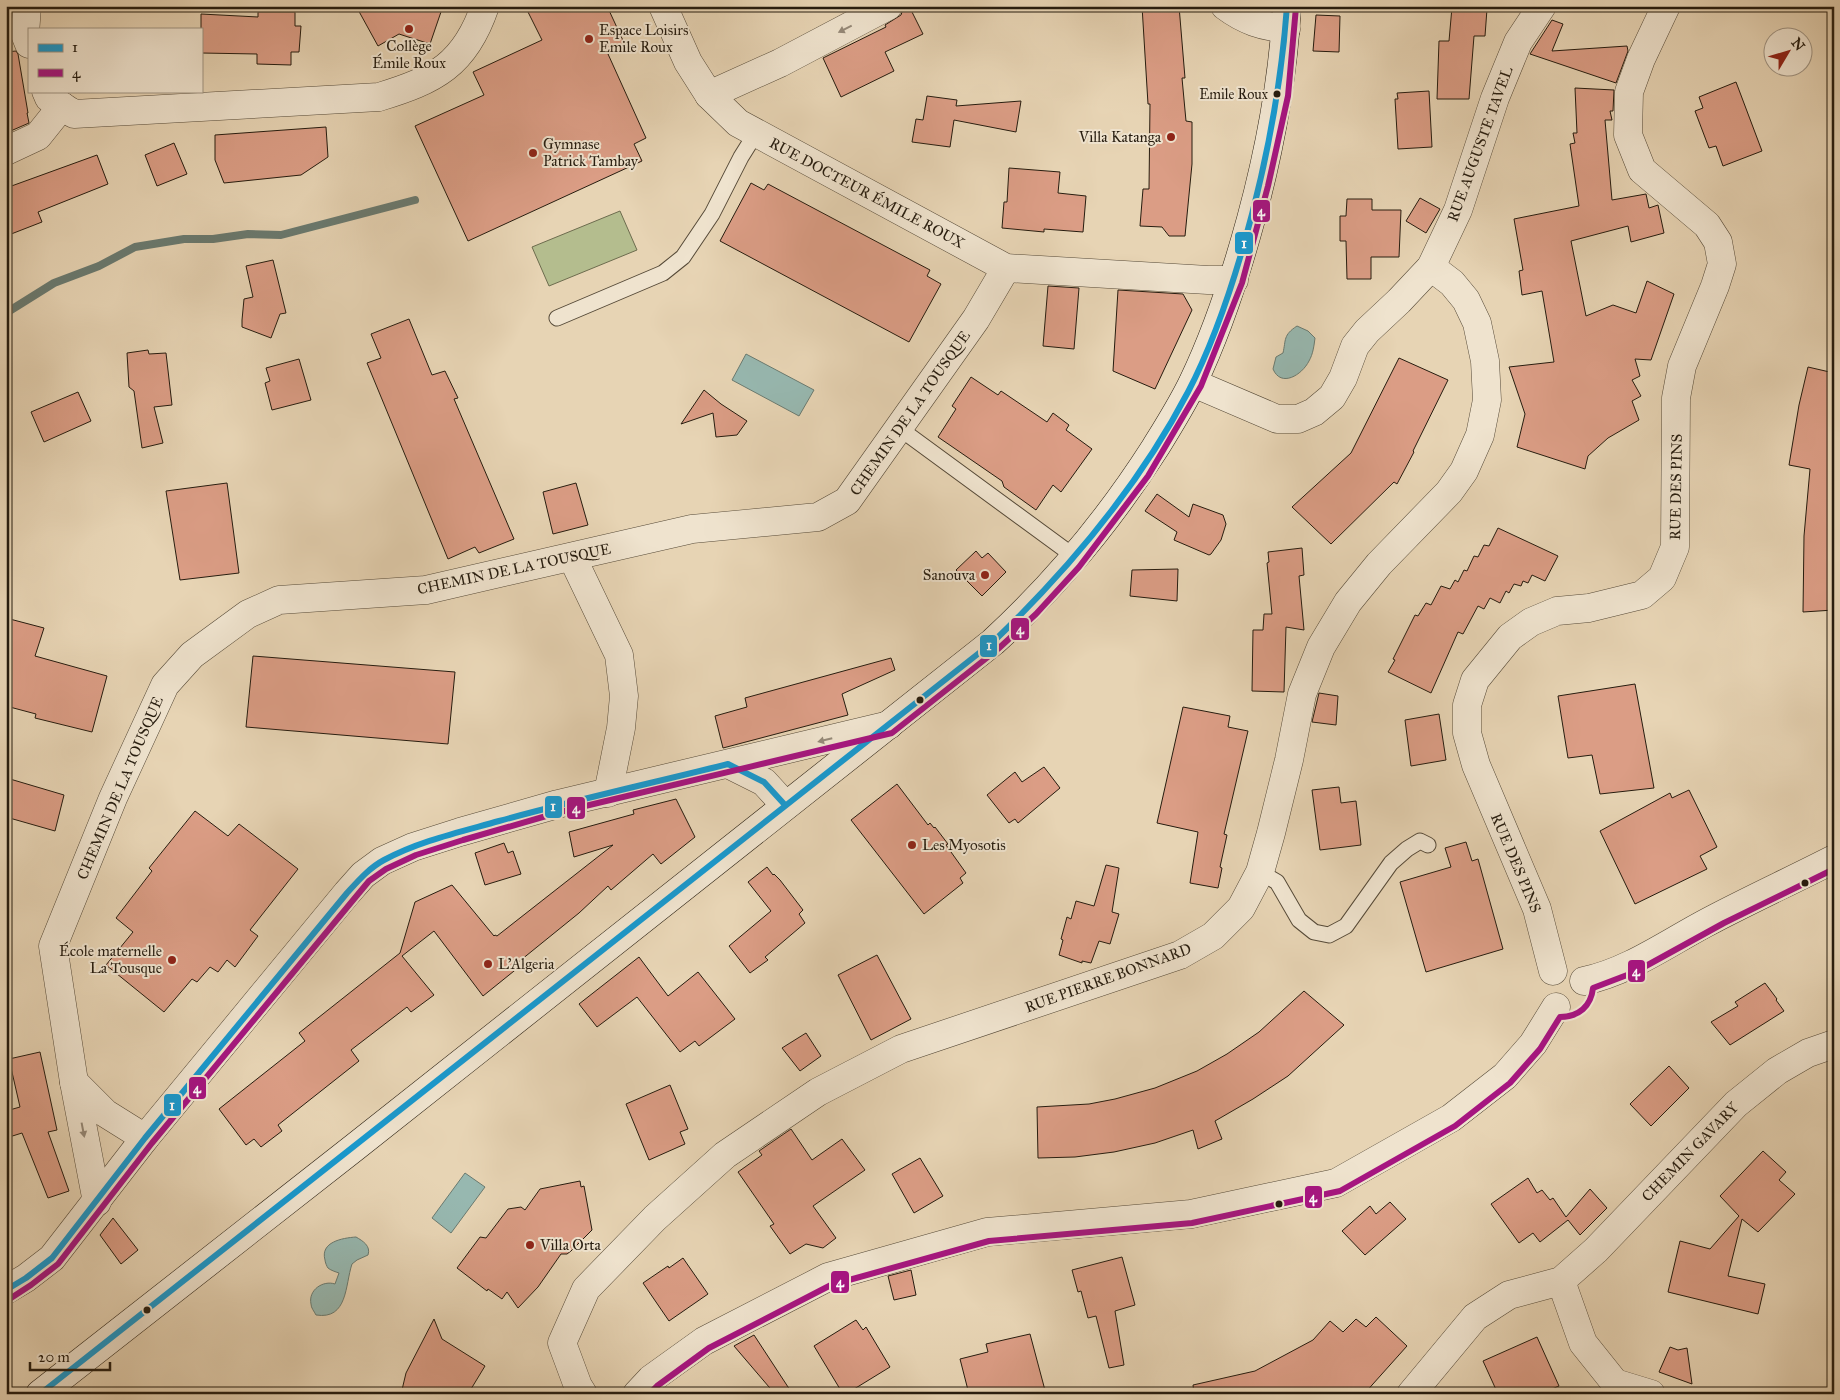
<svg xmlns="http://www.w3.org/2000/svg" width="1840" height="1400" font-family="'IM FELL Great Primer',serif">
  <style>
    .green { fill: #b4bd8e; stroke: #6d6c4e }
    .water { fill: #97b8b0; stroke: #6a7a70 }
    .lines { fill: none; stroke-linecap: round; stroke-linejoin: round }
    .stream { stroke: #6a7a70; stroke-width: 8 }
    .building { fill: #db9d85; stroke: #261c0f }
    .service-casing { stroke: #564a38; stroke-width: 17 }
    .minor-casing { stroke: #564a38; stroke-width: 29 }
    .secondary-casing { stroke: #261c0f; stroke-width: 29 }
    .service { stroke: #efe3ce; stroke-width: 15 }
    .minor { stroke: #efe3ce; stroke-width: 28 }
    .secondary { stroke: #efe3ce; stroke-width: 28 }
    .bus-1-casing { stroke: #efe3ce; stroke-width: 10 }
    .bus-2-casing { stroke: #efe3ce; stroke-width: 10 }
    .bus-1 { stroke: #1999ce; stroke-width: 6 }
    .bus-2 { stroke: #a61580; stroke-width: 6 }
    .oneway { fill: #958978 }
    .poi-dot { fill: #8f2418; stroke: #efe3ce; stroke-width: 2 }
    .bus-dot { fill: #261c0f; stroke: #efe3ce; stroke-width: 2 }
    .labels { text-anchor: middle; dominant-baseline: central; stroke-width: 4; stroke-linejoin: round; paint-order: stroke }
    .bus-label { font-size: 14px; fill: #261c0f; stroke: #efe3ce; text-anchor: end }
    .poi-label { font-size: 15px; fill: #261c0f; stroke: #efe3ce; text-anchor: start }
    .street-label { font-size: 15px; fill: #261c0f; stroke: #efe3ce }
    .line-badge { stroke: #efe3ce; stroke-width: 2 }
    .badge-label { font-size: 14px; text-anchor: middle; font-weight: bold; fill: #fff }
  </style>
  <rect width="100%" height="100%" fill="#e7d4b4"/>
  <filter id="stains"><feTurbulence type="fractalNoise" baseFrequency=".004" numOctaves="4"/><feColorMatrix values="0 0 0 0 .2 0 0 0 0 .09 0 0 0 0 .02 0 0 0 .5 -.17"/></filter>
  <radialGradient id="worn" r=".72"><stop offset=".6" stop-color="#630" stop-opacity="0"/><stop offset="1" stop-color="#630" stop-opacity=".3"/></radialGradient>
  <polygon class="green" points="620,211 637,250 549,286 532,247"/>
  <g class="water">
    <path d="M1297,326L1308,331L1315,338C1314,346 1313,354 1309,361C1302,375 1281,388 1273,369L1276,357L1283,353C1286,340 1283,335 1297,326Z"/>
    <polygon points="746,354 814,390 799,416 732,380"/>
    <polygon points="465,1173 485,1187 451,1233 432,1218"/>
    <path d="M356,1237C363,1241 371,1246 368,1255L357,1260L352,1264C345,1285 348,1320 316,1315C314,1311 311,1308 311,1304C308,1290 323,1280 335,1284L339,1273C336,1272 330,1270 328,1268C327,1267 325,1262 325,1260C320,1242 342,1238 356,1237Z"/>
  </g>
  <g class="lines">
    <polyline class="stream" points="6,313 54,283 99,266 135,247 184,239 213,239 248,234 281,235 415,200"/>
  </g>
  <g class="building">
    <polygon points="356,6 443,6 430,44 399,34 378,46"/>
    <polygon points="525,6 607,6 626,47 608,54 646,138 634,144 642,161 468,241 415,126 484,95 473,72 542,40"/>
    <polygon points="904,6 909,6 923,34 885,52 894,71 841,97 823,58 886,27 885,25 901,15"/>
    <polygon points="1142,6 1179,6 1185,78 1182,78 1186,121 1192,122 1192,164 1185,236 1169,236 1162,227 1140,226 1143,189 1149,189 1150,104 1148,104"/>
    <polygon points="1452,7 1487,9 1485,36 1474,36 1469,99 1437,99 1439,41 1449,41"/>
    <polygon points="258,12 295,12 295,26 301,26 299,52 291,52 291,65 257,64 257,54 201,53 201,14 258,17"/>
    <polygon points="1316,15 1340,16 1339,52 1313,51"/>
    <polygon points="1552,20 1563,24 1552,51 1627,46 1628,51 1616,83 1530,54"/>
    <polygon points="16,51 18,54 28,113 27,113 29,123 6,133 6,52"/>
    <polygon points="1736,82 1762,151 1723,166 1716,146 1709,148 1695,111 1703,108 1699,97"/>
    <polygon points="1575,88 1614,90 1613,111 1610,111 1612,120 1605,120 1612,200 1646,194 1649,208 1658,205 1664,233 1631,242 1628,226 1571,241 1586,316 1613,305 1636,313 1647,281 1674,294 1651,360 1635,359 1640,376 1632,380 1641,396 1632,401 1639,420 1608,438 1588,456 1585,469 1517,447 1525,414 1509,367 1554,362 1542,291 1522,295 1519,271 1523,270 1514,219 1579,206 1570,144 1575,143 1573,133 1577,133"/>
    <polygon points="1429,91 1432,147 1398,149 1395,99 1398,99 1397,93"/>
    <polygon points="927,96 957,100 956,106 1021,101 1016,132 954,120 950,147 912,142 916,119 923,120"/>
    <polygon points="326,127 328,157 301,175 224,183 215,160 215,135"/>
    <polygon points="174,143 187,174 157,186 145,155"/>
    <polygon points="97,155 108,184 38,212 42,222 6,236 6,188"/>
    <polygon points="1009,168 1060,172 1058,193 1086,196 1083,232 1044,229 1044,232 1002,228 1004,202 1007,202"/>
    <polygon points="751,183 764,190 768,184 930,270 927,276 941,284 909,342 720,241"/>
    <polygon points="1420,198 1440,209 1426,233 1406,221"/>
    <polygon points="1347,199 1372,199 1372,210 1401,210 1399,257 1371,257 1371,279 1347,279 1346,241 1340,241 1340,216 1346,216"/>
    <polygon points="273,260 286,313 280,314 271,338 242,327 242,320 244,299 253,297 246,266"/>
    <polygon points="1048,286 1079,288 1074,349 1043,346"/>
    <polygon points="1118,290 1183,294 1192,310 1155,389 1113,371"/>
    <polygon points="409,319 432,375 445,371 458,398 454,399 514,539 479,553 475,547 448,559 367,363 381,358 371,334"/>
    <polygon points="148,350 149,354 166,353 172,405 154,407 163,443 142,448 134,391 129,387 127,353"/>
    <polygon points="1399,358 1448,380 1413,451 1414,452 1397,484 1394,482 1331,544 1292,507 1351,453"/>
    <polygon points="299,359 311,400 272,410 265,383 270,381 266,368"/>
    <polygon points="1808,367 1834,373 1834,610 1803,612 1804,536 1810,469 1789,465 1799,405"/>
    <polygon points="971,377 998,395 1001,391 1047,422 1053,413 1069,425 1066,430 1092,449 1061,492 1053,485 1036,510 1004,487 1002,481 938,437 956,409 952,406"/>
    <polygon points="704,390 721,404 747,421 737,435 716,437 713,413 681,424"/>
    <polygon points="78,392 91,421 44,442 31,412"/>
    <polygon points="227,483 239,573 180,580 166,491"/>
    <polygon points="576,483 588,525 553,534 543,492"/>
    <polygon points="1157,494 1189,517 1193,504 1223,515 1226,524 1221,540 1211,554 1209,555 1174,540 1177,532 1145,511"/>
    <polygon points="1498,528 1558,556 1545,581 1532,575 1528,583 1523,581 1521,586 1514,584 1509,593 1506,591 1500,603 1490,598 1484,609 1478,606 1463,634 1458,632 1431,693 1388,672 1395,660 1393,659 1415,615 1418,616 1426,603 1431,605 1441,586 1450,589 1455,580 1458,582 1464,570 1467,571 1474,556 1478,557 1484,545 1489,546"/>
    <polygon points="1302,548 1304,575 1299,576 1304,630 1286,627 1284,692 1252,691 1253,630 1263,630 1264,614 1272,614 1267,563 1269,562 1268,552"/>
    <polygon points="976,551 982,558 988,553 1006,572 982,596 956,570"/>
    <polygon points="1178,569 1177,601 1130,596 1132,570"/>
    <polygon points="6,618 44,628 35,656 107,676 92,732 35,718 36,714 6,706"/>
    <polygon points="253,656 455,672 448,744 246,727"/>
    <polygon points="891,658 895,670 842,694 848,715 723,748 715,716 747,707 745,698"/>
    <polygon points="1635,684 1654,788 1600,794 1592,755 1568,758 1558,696"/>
    <polygon points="1319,693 1338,696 1336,725 1312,722"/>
    <polygon points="1183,707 1230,716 1228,727 1248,731 1224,834 1227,835 1220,867 1222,868 1218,888 1190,883 1198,832 1157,823"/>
    <polygon points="1439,714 1446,760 1411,766 1405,720"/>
    <polygon points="1044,767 1060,788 1018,823 1015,819 1009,823 987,795 1015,772 1022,782"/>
    <polygon points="10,779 64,795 55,831 6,817 6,792"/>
    <polygon points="897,784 928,825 930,823 934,828 935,827 948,844 946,845 966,873 960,878 963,883 924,914 851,820"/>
    <polygon points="1339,787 1341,803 1356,801 1361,845 1320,850 1312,790"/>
    <polygon points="1689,790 1717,847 1700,856 1707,869 1635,904 1600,831 1670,793 1672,798"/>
    <polygon points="676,799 695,837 661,864 653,854 611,890 608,886 579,913 516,964 519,967 483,996 434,931 402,956 434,995 411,1012 407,1007 351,1050 359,1061 278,1125 282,1131 261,1147 254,1139 246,1145 219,1109 305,1041 299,1033 400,953 415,902 452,885 494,936 495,935 497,936 613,845 574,857 569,832 634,814 633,810"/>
    <polygon points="195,811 228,836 239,824 298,869 250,930 258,936 235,967 227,960 218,972 210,967 197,982 192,979 164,1012 106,965 133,932 116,918 152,871 149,868"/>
    <polygon points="1466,842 1472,861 1478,859 1503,949 1426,972 1400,882 1451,867 1445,848"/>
    <polygon points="504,843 508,853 513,851 521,874 485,885 475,853"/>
    <polygon points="1106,865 1119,868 1112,912 1119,914 1110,944 1099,941 1091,963 1082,961 1082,963 1059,955 1063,940 1061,939 1067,917 1071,919 1076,901 1094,906"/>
    <polygon points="767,867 773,875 774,874 780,880 803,910 799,914 805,923 765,957 768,960 750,973 729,946 771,911 748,882"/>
    <polygon points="877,955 911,1019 871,1040 838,975"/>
    <polygon points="639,957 668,996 698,972 735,1019 699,1046 695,1041 680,1052 637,997 597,1027 579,1004"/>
    <polygon points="1765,983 1777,999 1776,1000 1784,1011 1730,1045 1711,1022 1738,1006 1735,1002"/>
    <polygon points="1304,991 1344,1025 1288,1076 1253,1099 1215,1121 1222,1139 1198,1149 1193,1130 1155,1143 1114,1152 1075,1157 1038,1158 1037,1107 1089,1104 1115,1099 1155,1088 1197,1071 1227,1054 1259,1032"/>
    <polygon points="806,1033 821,1056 800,1071 782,1048"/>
    <polygon points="40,1052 57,1130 48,1132 69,1191 48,1198 22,1133 6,1138 6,1111 20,1107 9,1059"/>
    <polygon points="1669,1066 1689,1088 1651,1126 1630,1104"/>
    <polygon points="670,1085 688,1129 680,1132 685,1144 649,1160 626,1104"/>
    <polygon points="791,1129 812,1160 842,1139 865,1170 813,1206 836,1238 823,1248 806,1244 790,1254 770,1226 774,1224 738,1172 762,1155 759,1151"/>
    <polygon points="1763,1151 1786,1172 1779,1180 1795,1194 1758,1232 1742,1219 1728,1276 1765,1284 1758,1314 1668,1292 1680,1241 1710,1249 1739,1216 1720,1196"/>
    <polygon points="920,1158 943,1196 914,1213 892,1174"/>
    <polygon points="1528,1178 1537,1193 1542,1190 1550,1200 1553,1198 1566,1217 1590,1189 1607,1208 1580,1235 1568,1220 1540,1242 1533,1233 1519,1243 1491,1204"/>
    <polygon points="580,1181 581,1187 584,1186 592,1230 571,1251 567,1254 561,1254 538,1287 518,1308 507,1292 502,1299 488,1289 487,1291 457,1268 480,1237 486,1238 508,1209 521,1207 525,1210 540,1189"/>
    <polygon points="1390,1202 1406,1219 1365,1255 1342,1231 1370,1206 1376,1214"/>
    <polygon points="113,1218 138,1250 121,1264 100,1235"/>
    <polygon points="1122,1257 1135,1305 1115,1311 1124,1365 1109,1368 1096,1316 1088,1318 1081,1291 1078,1292 1072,1270"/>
    <polygon points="683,1258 708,1294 669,1321 643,1283 668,1266 669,1268"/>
    <polygon points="911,1270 916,1295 894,1300 888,1276"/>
    <polygon points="1376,1317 1407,1346 1364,1394 1194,1394 1193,1385 1255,1371 1313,1340 1330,1321 1343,1332 1356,1319 1366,1327"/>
    <polygon points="434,1319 442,1339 485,1366 468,1394 401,1394 406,1373"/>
    <polygon points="856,1320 863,1330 866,1327 890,1367 846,1394 843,1394 814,1346"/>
    <polygon points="1030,1334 1046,1394 969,1394 960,1359 988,1352 986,1344"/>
    <polygon points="754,1335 790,1390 785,1394 775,1394 734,1346"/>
    <polygon points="1537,1337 1559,1386 1540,1394 1498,1394 1483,1361"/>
    <polygon points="1670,1347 1678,1350 1687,1348 1692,1384 1659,1372"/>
  </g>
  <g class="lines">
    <defs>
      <g id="service">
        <polyline points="557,318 663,273 683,257 712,214 741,157 756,133"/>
        <polyline points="899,428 1075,557"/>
        <polyline points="1260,872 1277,882 1299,920 1314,932 1329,935 1346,926 1391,863 1407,849 1420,841 1428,845"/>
      </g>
      <g id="minor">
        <polyline points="27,6 25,34 29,44"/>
        <polyline points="663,6 688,62 709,95 738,123 1006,268 1208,280 1234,280"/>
        <path d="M1225,6C1245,21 1262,26 1286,29"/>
        <path d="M46,91L49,98L74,114L379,97C435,80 465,65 485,6"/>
        <polyline points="709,95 780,63 888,6"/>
        <polyline points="6,151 38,136 62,106"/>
        <polyline points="1193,383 1277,419 1298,419 1314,412 1332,397 1343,378 1355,346 1367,331 1399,301 1431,267 1458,210 1495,98 1518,42 1542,6"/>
        <polyline points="572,557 619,655 624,696 621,728 608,793"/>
        <polyline points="728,764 764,782 785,805"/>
        <polyline points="1553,971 1537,909 1476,765 1467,733 1467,705 1475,680 1510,637 1531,622 1557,611 1589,608 1642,595 1662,578 1675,547 1676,398 1682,366 1715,286 1722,264 1718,242 1707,225 1642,170 1628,135 1629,92 1641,59 1666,6"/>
        <path d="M1584,981C1627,972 1665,945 1704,924C1747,901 1791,881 1834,859"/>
        <polyline points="74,1082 105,1113 145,1138"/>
        <polyline points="97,1202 74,1082 53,946 113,798 165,685 192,655 248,614 279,600 426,590 692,529 818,517 847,501 976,319 1006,268"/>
        <polyline points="1561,1281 1583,1343 1615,1383 1651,1394"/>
        <polyline points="6,1290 26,1278 52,1258 145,1138 347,893 363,875 382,861 413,847 460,832 558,804 889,725"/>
        <polyline points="583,1394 578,1386 562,1343 586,1289 655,1218 725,1155 818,1092 901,1049 1180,955 1213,936 1241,908 1260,872 1271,833 1289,760 1302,694 1321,647 1348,602 1379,564 1449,492 1464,471 1480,435 1487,400 1485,361 1477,323 1466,300 1452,283 1431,267"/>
        <polyline points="637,1394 651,1379 704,1341 828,1277 987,1232 1191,1214 1336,1183 1451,1118 1505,1076 1533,1044 1556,1007"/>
        <polyline points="1411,1394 1475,1317 1509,1295 1561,1281 1596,1250 1736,1104 1777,1071 1808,1053 1834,1044"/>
      </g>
      <path id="secondary" d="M40,1394L355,1147L993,642C1056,584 1109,520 1155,448C1168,427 1182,405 1193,382C1218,330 1236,274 1251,219C1270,149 1283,79 1287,6"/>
    </defs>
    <use href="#service" class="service-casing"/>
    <use href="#minor" class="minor-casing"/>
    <use href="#secondary" class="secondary-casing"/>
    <use href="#service" class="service"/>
    <use href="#minor" class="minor"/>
    <use href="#secondary" class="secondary"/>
    <defs>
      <g id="bus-1">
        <path d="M6,1290L26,1278L52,1258L145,1138L347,893C358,881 369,868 384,860C419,841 460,832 499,821C575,800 652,783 728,764L764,782L785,805"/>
        <path d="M40,1394L993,642C1069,569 1139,486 1188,392C1211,348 1228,299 1242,251C1265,171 1281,90 1287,6"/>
      </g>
      <g id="bus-2">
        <polyline points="11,1298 31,1285 58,1264 152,1143 354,899 369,881 386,869 416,855 463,840 560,812 892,733 998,649 1036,614 1079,567 1148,476 1201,386 1242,283 1268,186 1288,96 1296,7"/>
        <path d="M649,1394L657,1386L709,1348L831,1285L989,1241L1192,1223L1340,1191L1455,1126L1510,1083L1540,1049L1560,1017C1579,1017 1591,1006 1593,988L1635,972L1724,923L1834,869"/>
      </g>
    </defs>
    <use href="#bus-1" class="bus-1-casing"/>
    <use href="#bus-2" class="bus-2-casing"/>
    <use href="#bus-1" class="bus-1"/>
    <use href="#bus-2" class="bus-2"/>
  </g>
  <defs><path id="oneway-solid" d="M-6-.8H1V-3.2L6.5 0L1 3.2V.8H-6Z" transform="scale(1.25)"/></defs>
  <g class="oneway">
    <use href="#oneway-solid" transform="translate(845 29) rotate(153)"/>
    <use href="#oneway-solid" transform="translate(825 740) rotate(166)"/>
    <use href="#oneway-solid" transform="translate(83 1130) rotate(79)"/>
  </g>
  <g class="poi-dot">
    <circle cx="409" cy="29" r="5"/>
    <circle cx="589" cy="39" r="5"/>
    <circle cx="1171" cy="137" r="5"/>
    <circle cx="533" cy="153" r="5"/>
    <circle cx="985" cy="575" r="5"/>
    <circle cx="912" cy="845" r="5"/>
    <circle cx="172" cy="960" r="5"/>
    <circle cx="488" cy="964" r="5"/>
    <circle cx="530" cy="1245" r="5"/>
  </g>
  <g class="bus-dot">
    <circle cx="1277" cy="94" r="4.5"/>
    <circle cx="920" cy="700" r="4.5"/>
    <circle cx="1805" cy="883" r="4.5"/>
    <circle cx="1279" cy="1204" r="4.5"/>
    <circle cx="147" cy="1310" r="4.5"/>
  </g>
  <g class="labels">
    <g class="bus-label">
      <text x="1268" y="94">Emile Roux</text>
    </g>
    <g class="poi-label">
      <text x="599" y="30">Espace Loisirs<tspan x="599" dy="17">Emile Roux</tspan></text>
      <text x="409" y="46" text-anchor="middle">Collège<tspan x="409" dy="17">Émile Roux</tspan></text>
      <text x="1161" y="137" text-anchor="end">Villa Katanga</text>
      <text x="543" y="144">Gymnase<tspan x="543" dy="17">Patrick Tambay</tspan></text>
      <text x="975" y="575" text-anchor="end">Sanouva</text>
      <text x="922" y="845">Les Myosotis</text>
      <text x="162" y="951" text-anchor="end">École maternelle<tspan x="162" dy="17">La Tousque</tspan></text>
      <text x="498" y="964">L'Algeria</text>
      <text x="540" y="1245">Villa Orta</text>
    </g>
    <g class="street-label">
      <text transform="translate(1480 144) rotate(-70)">RUE AUGUSTE TAVEL</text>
      <text transform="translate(867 193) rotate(28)">RUE DOCTEUR ÉMILE ROUX</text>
      <text transform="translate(910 413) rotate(-55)">CHEMIN DE LA TOUSQUE</text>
      <text transform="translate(1676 487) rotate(-89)">RUE DES PINS</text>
      <text transform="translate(514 569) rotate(-12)">CHEMIN DE LA TOUSQUE</text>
      <text transform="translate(120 788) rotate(-67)">CHEMIN DE LA TOUSQUE</text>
      <text transform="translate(1516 863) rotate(67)">RUE DES PINS</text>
      <text transform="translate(1108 978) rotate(-20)">RUE PIERRE BONNARD</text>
      <text transform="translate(1690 1152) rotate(-46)">CHEMIN GAVARY</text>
    </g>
  </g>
  <g class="line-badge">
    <rect x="1252" y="199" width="19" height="24" rx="5" fill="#a61580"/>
    <rect x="1234" y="231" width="20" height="24" rx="5" fill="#1999ce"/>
    <rect x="1010" y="617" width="20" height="24" rx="5" fill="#a61580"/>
    <rect x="979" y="634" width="19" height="24" rx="5" fill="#1999ce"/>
    <rect x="544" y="795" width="19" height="24" rx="5" fill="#1999ce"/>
    <rect x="566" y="796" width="20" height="24" rx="5" fill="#a61580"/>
    <rect x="1627" y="959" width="19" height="24" rx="5" fill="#a61580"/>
    <rect x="188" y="1076" width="19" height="24" rx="5" fill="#a61580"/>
    <rect x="163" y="1093" width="19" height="24" rx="5" fill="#1999ce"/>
    <rect x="1304" y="1185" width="19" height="24" rx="5" fill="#a61580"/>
    <rect x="830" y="1270" width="20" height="24" rx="5" fill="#a61580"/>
  </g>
  <g class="badge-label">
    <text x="1261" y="216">4</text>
    <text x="1244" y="248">1</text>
    <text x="1020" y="634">4</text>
    <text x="989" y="650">1</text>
    <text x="553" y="811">1</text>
    <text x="576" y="813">4</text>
    <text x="1636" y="976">4</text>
    <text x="197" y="1093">4</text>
    <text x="172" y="1110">1</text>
    <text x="1313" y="1202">4</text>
    <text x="840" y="1287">4</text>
  </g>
  <rect width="1840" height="1400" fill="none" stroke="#e7d4b4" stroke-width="25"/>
  <rect x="8" y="8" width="1825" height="1385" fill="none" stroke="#261c0f" stroke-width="2.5"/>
  <rect x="12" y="12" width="1815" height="1375" fill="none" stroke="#261c0f"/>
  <rect x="28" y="28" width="175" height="65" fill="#efe3ce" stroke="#9f9382"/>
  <rect x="38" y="44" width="25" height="8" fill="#1999ce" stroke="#9f9382"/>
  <text x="72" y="52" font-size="15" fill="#261c0f">1</text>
  <rect x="38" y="69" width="25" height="8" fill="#a61580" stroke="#9f9382"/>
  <text x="72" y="78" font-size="15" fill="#261c0f">4</text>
  <g transform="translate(1788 52) rotate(52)"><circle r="24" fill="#efe3ce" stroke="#9f9382"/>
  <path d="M0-4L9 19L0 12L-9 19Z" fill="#8f2418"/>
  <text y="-8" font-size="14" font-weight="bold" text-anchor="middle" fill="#261c0f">N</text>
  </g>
  <path d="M30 1362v8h80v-8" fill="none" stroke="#261c0f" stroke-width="2.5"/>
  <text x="38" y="1362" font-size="15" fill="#261c0f" stroke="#efe3ce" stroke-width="4" paint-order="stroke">20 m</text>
  <rect width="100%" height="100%" filter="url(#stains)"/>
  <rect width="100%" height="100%" fill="url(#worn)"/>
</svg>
